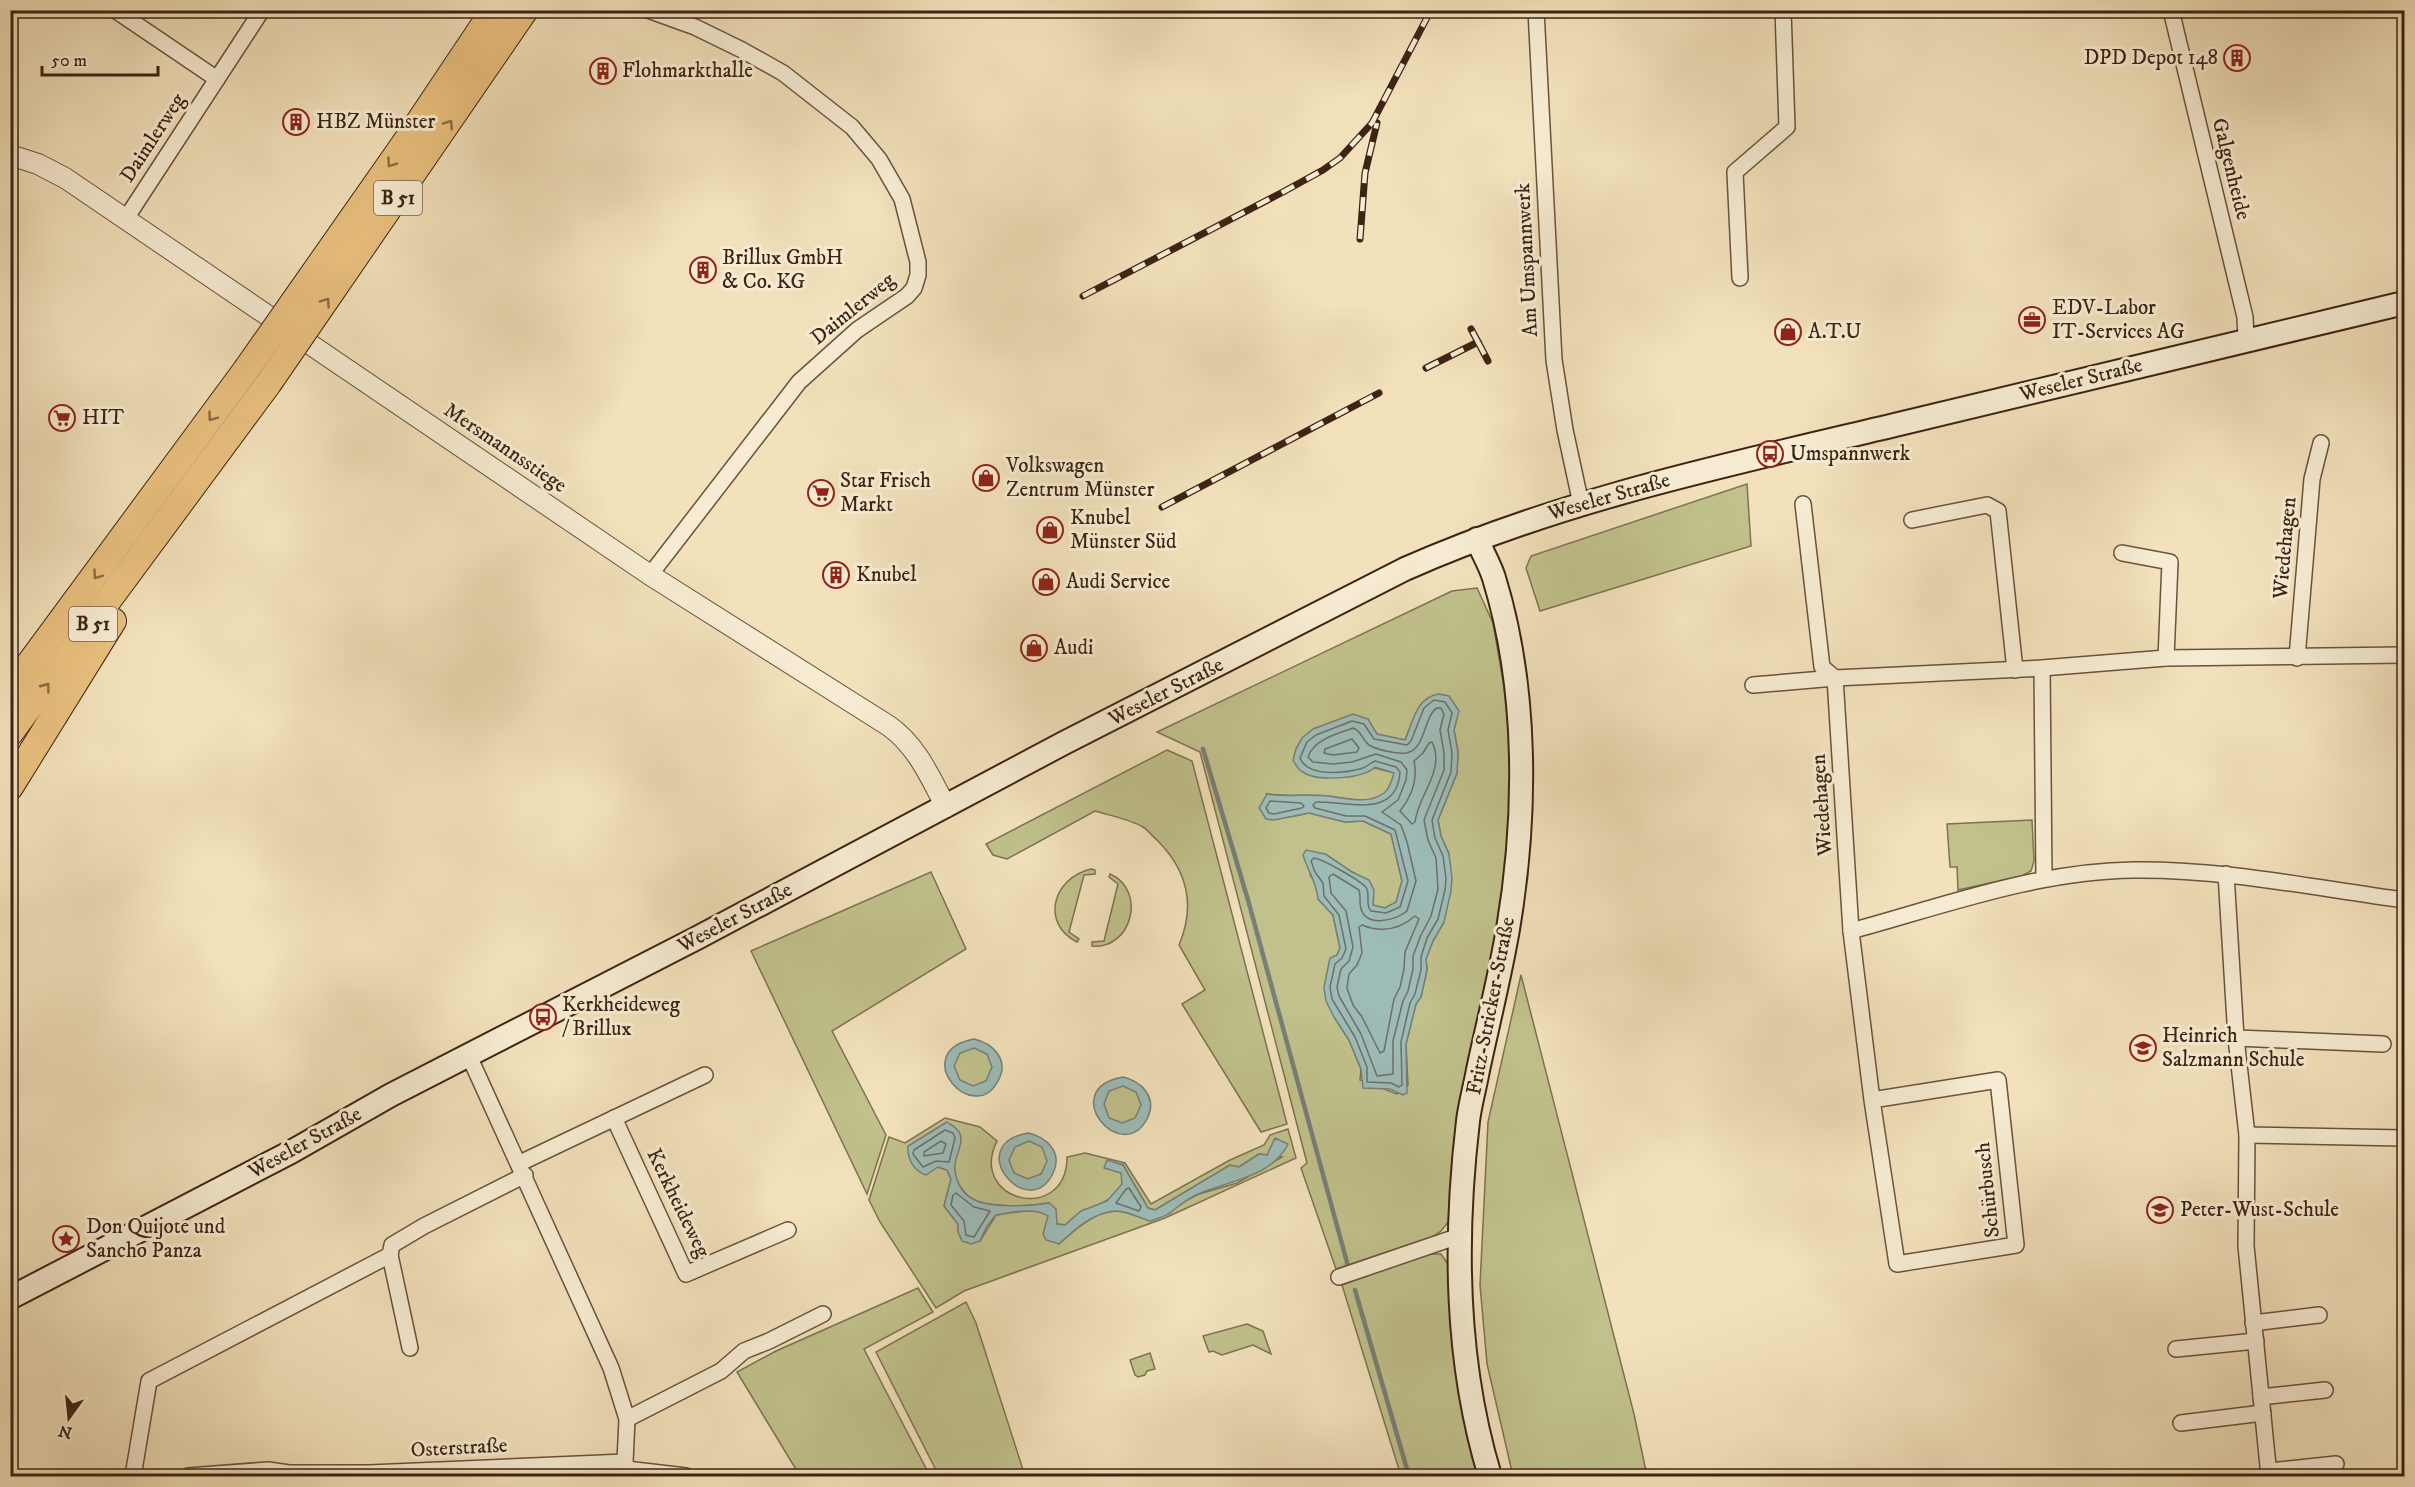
<svg xmlns="http://www.w3.org/2000/svg" width="2415" height="1487" font-family="'IM FELL DW Pica',serif">
  <style>
    .green { fill: #c0c18c; stroke: #7e7250; stroke-width: 1.5; fill-rule: evenodd }
    .water { fill: #9dbcb8; stroke: #777f76; stroke-width: 1.5; fill-rule: evenodd }
    .lines { fill: none; stroke-linecap: round; stroke-linejoin: round }
    .shore { stroke: #6d7066; stroke-width: 1.5 }
    .stream { stroke: #777f76; stroke-width: 4.5 }
    .minor-casing { stroke: #6a523d; stroke-width: 18 }
    .tertiary-casing { stroke: #6a523d; stroke-width: 22 }
    .secondary-casing { stroke: #3d2313; stroke-width: 26 }
    .trunk-casing { stroke: #3d2313; stroke-width: 28 }
    .minor { stroke: #f7ecd3; stroke-width: 15 }
    .tertiary { stroke: #f7ecd3; stroke-width: 20 }
    .secondary { stroke: #f7ecd3; stroke-width: 22 }
    .trunk { stroke: #e9c07e; stroke-width: 26 }
    .rail-casing { stroke: #3d2313; stroke-width: 7 }
    .rail { stroke: #f7ecd3; stroke-width: 4.5; stroke-dasharray: 14; stroke-linecap: butt }
    .trunk-bridge-casing { stroke: #3d2313; stroke-width: 28; stroke-linecap: butt }
    .trunk-bridge { stroke: #e9c07e; stroke-width: 26 }
    .oneway { stroke: #8a6a43 }
    .labels { text-anchor: middle; dominant-baseline: central; stroke-width: 6; stroke-linejoin: round; paint-order: stroke }
    .shield { fill: #f7ecd3; stroke: #755f4d; stroke-width: 1.5 }
    .shield-label { font-size: 20px; font-weight: bold; fill: #3d2313 }
    .poi-label { font-size: 21px; fill: #3d2313; stroke: #f7ecd3; text-anchor: start }
    .street-label { font-size: 21px; fill: #3d2313; stroke: #f7ecd3 }
  </style>
  <rect width="100%" height="100%" fill="#f2e1bb"/>
  <filter id="stains"><feTurbulence type="fractalNoise" baseFrequency=".00333" numOctaves="4"/><feColorMatrix values="0 0 0 0 .2 0 0 0 0 .09 0 0 0 0 .02 0 0 0 .5 -.17"/></filter>
  <radialGradient id="worn" r=".72"><stop offset=".6" stop-color="#630" stop-opacity="0"/><stop offset="1" stop-color="#630" stop-opacity=".3"/></radialGradient>
  <g class="green">
    <polygon points="1747,484 1751,546 1540,611 1526,568 1531,556"/>
    <path d="M1477,588L1493,623L1504,687L1511,756L1509,859L1450,1220L1441,1231L1432,1237L1336,1269L1301,1168L1307,1163L1200,752L1157,732L1452,591ZM1458,711L1454,730L1458,752L1457,773L1438,820L1441,836L1449,854L1444,922L1433,941L1426,959L1427,970L1421,997L1416,1004L1406,1044L1408,1085L1397,1094L1360,1080L1361,1069L1349,1040L1334,1017L1337,955L1340,948L1333,915L1318,899L1317,885L1310,875L1325,854C1335,860 1344,867 1354,873C1372,883 1375,883 1373,906L1385,908L1396,903L1402,881L1391,834L1363,821L1345,822L1309,813L1290,817L1267,794C1288,797 1308,794 1328,796C1345,798 1369,805 1384,794C1390,789 1392,779 1395,773L1296,749C1311,722 1341,724 1368,719L1376,734L1405,740L1408,732Z"/>
    <path d="M1167,750L1192,761L1287,1124L1261,1132L1182,1004L1205,990L1179,945C1196,905 1187,870 1157,840C1152,836 1148,830 1143,827C1132,820 1108,815 1095,811L1007,859L993,855L986,844Z"/>
    <polygon points="2032,820 2034,861 2031,871 2022,876 1958,890 1957,867 1950,867 1947,824"/>
    <path d="M1091,869L1095,870V874L1084,875L1069,932L1079,939L1077,942C1040,923 1053,878 1091,869Z"/>
    <polygon points="931,872 966,949 832,1031 886,1135 867,1194 751,951"/>
    <path d="M1110,874C1147,890 1132,950 1092,946V942L1104,941L1118,884L1109,877Z"/>
    <polygon points="1521,975 1634,1414 1647,1476 1513,1476 1487,1364 1480,1285 1488,1122"/>
    <circle cx="973" cy="1067" r="19"/>
    <circle cx="1122" cy="1105" r="19"/>
    <path d="M945,1118L980,1127L997,1141C967,1202 1067,1225 1067,1157L1085,1153L1125,1163L1151,1204L1230,1160L1264,1145L1270,1135L1288,1129L1296,1158L1165,1218L964,1291L936,1308L880,1222L869,1200L889,1137L905,1143ZM961,1137C959,1147 953,1160 954,1170C956,1182 963,1194 974,1200C988,1208 1032,1206 1049,1203L1057,1224L1066,1225C1080,1207 1115,1205 1122,1184C1124,1179 1122,1171 1123,1165L1148,1208L1155,1210L1230,1165L1239,1167L1259,1154L1282,1157L1237,1183L1199,1194L1177,1205L1170,1213L1150,1221C1140,1218 1127,1211 1117,1211C1095,1211 1074,1230 1059,1244C1056,1236 1053,1223 1048,1216C1041,1207 1007,1213 996,1215L980,1241L958,1232V1224L944,1206L951,1179L947,1170L938,1167Z"/>
    <circle cx="1028" cy="1160" r="19"/>
    <polygon points="1428,1254 1441,1254 1452,1270 1483,1476 1401,1476 1342,1285"/>
    <polygon points="918,1288 933,1312 864,1349 930,1476 800,1476 737,1372 776,1351"/>
    <polygon points="966,1302 976,1323 1025,1476 939,1476 876,1352"/>
    <polygon points="1247,1324 1263,1331 1271,1354 1253,1345 1222,1355 1213,1351 1209,1352 1203,1336"/>
    <polygon points="1150,1353 1155,1369 1147,1371 1145,1375 1138,1377 1135,1375 1130,1360"/>
  </g>
  <g class="water">
    <path d="M1439,694L1449,696L1459,711L1454,730L1458,752L1457,773L1438,820L1441,836L1449,854L1452,878L1451,891L1444,922L1433,941L1426,959L1427,970L1421,997L1416,1004L1406,1044L1407,1093L1403,1095L1390,1089L1363,1088L1361,1069L1349,1040L1334,1017L1326,1001L1324,987L1330,958L1337,955L1340,948L1333,915L1318,899C1317,883 1308,871 1303,855L1306,850L1325,854L1352,872L1369,880L1374,890L1373,905L1385,908L1396,902L1402,881L1391,834L1363,821L1345,822L1309,813L1274,820L1266,819L1259,808L1267,794C1287,797 1308,794 1328,796C1345,798 1369,805 1384,793C1390,789 1392,779 1394,773L1375,767C1363,779 1321,781 1306,774C1299,771 1297,767 1293,760L1296,749L1302,738L1313,729L1353,714L1368,719L1377,734L1405,740C1413,722 1416,697 1439,694Z"/>
    <path d="M974,1039C992,1043 1009,1059 999,1079C975,1130 906,1052 974,1039ZM974,1048L987,1054L992,1067L986,1081L973,1086L960,1080L954,1066L960,1053Z"/>
    <path d="M1123,1077C1141,1081 1157,1097 1148,1117C1123,1169 1055,1089 1123,1077ZM1123,1086L1136,1092L1141,1105L1135,1118L1122,1123L1109,1118L1104,1104L1109,1091Z"/>
    <path d="M947,1122C953,1126 961,1130 961,1139C961,1150 953,1160 955,1171C957,1183 963,1195 975,1200C990,1208 1032,1206 1049,1203L1056,1209L1057,1224L1065,1225L1081,1211L1107,1201L1122,1184L1121,1173L1104,1168L1107,1160L1123,1165L1148,1208L1155,1210L1230,1165L1239,1167L1259,1154L1267,1155L1275,1138L1288,1144C1272,1177 1228,1181 1198,1194C1187,1199 1180,1205 1171,1212C1165,1217 1156,1219 1150,1221C1140,1218 1127,1211 1117,1211C1095,1211 1074,1230 1059,1244L1046,1240L1043,1234L1048,1216C1035,1207 1012,1212 996,1215L987,1226L980,1241L971,1244L962,1241L958,1232V1224L944,1206L951,1179L947,1170L938,1167L926,1175C914,1171 907,1159 908,1146Z"/>
    <path d="M1028,1133C1047,1137 1063,1153 1053,1173C1029,1224 961,1145 1028,1133ZM1029,1141L1042,1147L1047,1161L1041,1174L1028,1179L1014,1173L1009,1160L1015,1147Z"/>
  </g>
  <g class="lines">
    <g class="shore">
      <path d="M1434,700L1445,702L1452,713L1448,730L1452,753L1451,772L1432,820L1435,838L1443,856L1446,878L1445,890L1438,919L1427,938L1421,957V970L1415,994L1410,1003L1401,1042L1402,1085L1399,1087L1391,1083L1367,1082V1067L1355,1037L1332,999L1330,987L1335,964L1342,958L1346,949L1339,915L1324,896L1323,883L1315,872L1311,861L1314,858C1322,859 1364,882 1367,889C1370,897 1365,904 1371,911L1386,913L1400,907L1408,881L1395,830L1365,816H1346L1315,808L1313,805L1316,802C1346,801 1397,820 1400,772L1396,767L1375,761C1370,763 1368,766 1363,768C1346,773 1308,778 1300,758L1307,742L1316,735L1352,721L1364,724L1374,739L1407,745L1411,741L1424,708Z"/>
      <path d="M1437,708H1441L1444,714L1440,730L1444,753V770L1424,820L1428,840L1436,858L1438,889L1431,916L1421,935L1413,956V969L1408,991L1403,1001L1393,1041V1074L1377,1076L1361,1034L1339,996L1337,987L1341,969L1349,961L1353,947L1346,911L1331,893L1329,877L1333,874L1359,890C1361,896 1359,903 1361,909C1367,928 1396,920 1407,911L1416,881L1407,842L1401,825L1382,812L1398,800L1406,780L1407,770L1401,762L1376,754L1352,762L1333,764L1313,762L1308,757C1314,739 1337,734 1353,728C1362,731 1362,740 1369,745C1377,750 1397,754 1406,753C1426,750 1423,717 1437,708Z"/>
      <polygon points="1352,739 1359,748 1357,752 1333,755 1324,753 1325,749"/>
      <path d="M1432,742C1446,770 1418,795 1415,822L1412,824L1400,811C1412,796 1418,779 1414,761L1423,753L1429,743Z"/>
      <polygon points="1270,801 1301,803 1304,806 1302,808 1274,814 1269,813 1266,808"/>
      <path d="M1415,916L1419,919L1405,952L1404,969L1400,987L1394,999L1384,1051L1380,1053L1362,1017L1353,1005L1347,988L1349,974L1357,965L1362,953L1359,927L1362,925C1382,933 1399,930 1415,916Z"/>
      <polygon points="945,1130 953,1133 955,1138 949,1162 936,1161 923,1167 913,1154 914,1150"/>
      <polygon points="941,1141 946,1144 943,1153 924,1156 924,1152"/>
      <polygon points="1129,1188 1141,1207 1139,1211 1116,1203 1126,1189"/>
      <polygon points="956,1193 974,1207 990,1211 974,1237 966,1235 964,1221 951,1205 953,1195"/>
    </g>
    <g class="stream">
      <polyline points="1203,749 1248,900 1348,1266"/>
      <polyline points="1355,1290 1409,1476"/>
    </g>
    <defs>
      <g id="minor">
        <polyline points="115,10 217,79"/>
        <polyline points="648,10 695,27 742,50 783,73 852,127 879,159 902,199 918,262 918,275 914,288 907,296 857,330 799,382 650,575"/>
        <polyline points="1536,10 1554,360 1565,430 1581,504"/>
        <polyline points="2171,10 2245,317 2246,339"/>
        <polyline points="125,220 262,10"/>
        <polyline points="1740,278 1735,172 1787,127 1783,10"/>
        <polyline points="1803,504 1822,667 1835,678 1851,931"/>
        <polyline points="1912,520 1987,505 1998,511 2015,670"/>
        <polyline points="2122,553 2170,562 2166,658"/>
        <polyline points="2297,658 2312,479 2321,443"/>
        <polyline points="2042,668 2044,878"/>
        <polyline points="1753,685 1835,678 2042,668 2166,658 2404,655"/>
        <polyline points="2226,874 2236,1038 2247,1135 2246,1246 2269,1476"/>
        <polyline points="2236,1038 2383,1044"/>
        <polyline points="469,1056 611,1368 627,1419 625,1462 627,1476"/>
        <path d="M1872,1100L1998,1080L2016,1245L1897,1264L1872,1100L1851,931C1943,906 2037,871 2134,870C2225,869 2314,888 2404,900"/>
        <polyline points="614,1118 686,1274 788,1230"/>
        <polyline points="2247,1135 2404,1138"/>
        <polyline points="520,1163 705,1075"/>
        <polyline points="390,1255 410,1348"/>
        <polyline points="1339,1277 1459,1236"/>
        <polyline points="2253,1323 2319,1315"/>
        <polyline points="2176,1349 2256,1341"/>
        <polyline points="2261,1397 2325,1390"/>
        <polyline points="627,1419 721,1371 744,1351 769,1341 823,1314"/>
        <polyline points="2181,1423 2263,1413"/>
        <polyline points="626,1469 686,1476"/>
        <polyline points="2269,1471 2336,1464"/>
        <polyline points="133,1476 149,1381 390,1255 392,1245 424,1226 525,1175"/>
        <polyline points="188,1476 268,1470 289,1473 369,1473 625,1462"/>
      </g>
      <path id="tertiary" d="M10,155L38,164L65,178L650,575L889,726C917,746 930,777 946,807"/>
      <g id="secondary">
        <path d="M1477,539C1482,552 1490,565 1494,578C1528,689 1527,816 1508,929C1500,976 1488,1023 1478,1070C1475,1087 1470,1104 1468,1121C1454,1240 1455,1361 1490,1476"/>
        <path d="M10,1298L291,1152L391,1095L697,938L1064,743L1405,569C1563,499 1731,464 1899,424C2067,384 2236,343 2404,303"/>
      </g>
      <g id="trunk">
        <polyline points="10,690 246,370"/>
        <polyline points="10,733 268,384"/>
        <polyline points="10,787 113,621"/>
      </g>
    </defs>
    <use href="#minor" class="minor-casing"/>
    <use href="#tertiary" class="tertiary-casing"/>
    <use href="#secondary" class="secondary-casing"/>
    <use href="#trunk" class="trunk-casing"/>
    <use href="#minor" class="minor"/>
    <use href="#tertiary" class="tertiary"/>
    <use href="#secondary" class="secondary"/>
    <use href="#trunk" class="trunk"/>
    <defs>
      <g id="rail">
        <polyline points="1360,239 1365,173 1377,123"/>
        <polyline points="1083,296 1283,192 1323,170 1340,158 1372,123 1431,10"/>
        <polyline points="1478,342 1488,361"/>
        <polyline points="1426,368 1478,342 1471,329"/>
        <polyline points="1162,507 1379,393"/>
      </g>
    </defs>
    <use href="#rail" class="rail-casing"/>
    <use href="#rail" class="rail"/>
    <defs>
      <g id="trunk-bridge">
        <polyline points="246,370 403,146 494,10"/>
        <polyline points="268,384 525,10"/>
      </g>
    </defs>
    <use href="#trunk-bridge" class="trunk-bridge-casing"/>
    <use href="#trunk-bridge" class="trunk-bridge"/>
  </g>
  <defs><path id="oneway-chevron" d="M-2-3.5L2.5 0L-2 3.5" fill="none" stroke-width="1.6" stroke-linecap="round" stroke-linejoin="round" transform="scale(1.5)"/></defs>
  <g class="oneway">
    <use href="#oneway-chevron" transform="translate(449 124) rotate(-56)"/>
    <use href="#oneway-chevron" transform="translate(391 163) rotate(125)"/>
    <use href="#oneway-chevron" transform="translate(326 302) rotate(-55)"/>
    <use href="#oneway-chevron" transform="translate(212 417) rotate(126)"/>
    <use href="#oneway-chevron" transform="translate(97 575) rotate(126)"/>
    <use href="#oneway-chevron" transform="translate(46 687) rotate(-53)"/>
  </g>
  <defs>
    <symbol id="building-ring" viewBox="-11 -11 22 22"><circle r="9.5" fill="#f7ecd3" stroke="#8f2418" stroke-width="1.5"/><path d="M-4-6H4V6H1V3H-1V6H-4ZM-2.5-4.3h1.7v1.8h-1.7ZM.8-4.3h1.7v1.8H.8ZM-2.5-1h1.7V.8h-1.7ZM.8-1h1.7V.8H.8Z" fill="#8f2418"/></symbol>
    <symbol id="office-ring" viewBox="-11 -11 22 22"><circle r="9.5" fill="#f7ecd3" stroke="#8f2418" stroke-width="1.5"/><path d="M-6-3h4V-5.5h4V-3h4V5H-6ZM-1-4.5V-3h2v-1.5ZM-6 0V1H6V0Z" fill="#8f2418"/></symbol>
    <symbol id="shop-ring" viewBox="-11 -11 22 22"><circle r="9.5" fill="#f7ecd3" stroke="#8f2418" stroke-width="1.5"/><path d="M-5-2.5h2.3a2.7 3.5 0 0 1 5.4 0H5L5.5 6h-11ZM-1.5-2.5h3a1.5 2.3 0 0 0-3 0Z" fill="#8f2418"/></symbol>
    <symbol id="supermarket-ring" viewBox="-11 -11 22 22"><circle r="9.5" fill="#f7ecd3" stroke="#8f2418" stroke-width="1.5"/><path d="M-6-5.5h2.5l.6 2H6L4.5 2H-2.5L-4.4-4H-6ZM-1.5 3.2a1.3 1.3 0 1 0 .1 0ZM3 3.2a1.3 1.3 0 1 0 .1 0Z" fill="#8f2418"/></symbol>
    <symbol id="bus-ring" viewBox="-11 -11 22 22"><circle r="9.5" fill="#f7ecd3" stroke="#8f2418" stroke-width="1.5"/><path d="M-5-6H5V4H4V6H2V4H-2V6H-4V4H-5ZM-3.5-4V0h7V-4ZM-3.5 1.2v1.5H-2V1.2ZM2 1.2v1.5H3.5V1.2Z" fill="#8f2418"/></symbol>
    <symbol id="school-ring" viewBox="-11 -11 22 22"><circle r="9.5" fill="#f7ecd3" stroke="#8f2418" stroke-width="1.5"/><path d="M0-5L7-2L0 1L-7-2ZM-4 1L0 2.5L4 1V4Q0 6-4 4Z" fill="#8f2418"/></symbol>
    <symbol id="sight-ring" viewBox="-11 -11 22 22"><circle r="9.5" fill="#f7ecd3" stroke="#8f2418" stroke-width="1.5"/><path d="M0-6L1.8-2.2L6-1.7L2.9 1.2L3.7 5.4L0 3.3L-3.7 5.4L-2.9 1.2L-6-1.7L-1.8-2.2Z" fill="#8f2418"/></symbol>
  </defs>
  <g fill-rule="evenodd">
    <use href="#building-ring" x="2222" y="43" width="30" height="30"/>
    <use href="#building-ring" x="588" y="56" width="30" height="30"/>
    <use href="#building-ring" x="281" y="107" width="30" height="30"/>
    <use href="#building-ring" x="688" y="255" width="30" height="30"/>
    <use href="#office-ring" x="2017" y="305" width="30" height="30"/>
    <use href="#shop-ring" x="1773" y="317" width="30" height="30"/>
    <use href="#supermarket-ring" x="47" y="403" width="30" height="30"/>
    <use href="#bus-ring" x="1755" y="439" width="30" height="30"/>
    <use href="#shop-ring" x="971" y="463" width="30" height="30"/>
    <use href="#supermarket-ring" x="806" y="478" width="30" height="30"/>
    <use href="#shop-ring" x="1035" y="515" width="30" height="30"/>
    <use href="#building-ring" x="821" y="560" width="30" height="30"/>
    <use href="#shop-ring" x="1031" y="567" width="30" height="30"/>
    <use href="#shop-ring" x="1019" y="633" width="30" height="30"/>
    <use href="#bus-ring" x="528" y="1002" width="30" height="30"/>
    <use href="#school-ring" x="2128" y="1033" width="30" height="30"/>
    <use href="#school-ring" x="2145" y="1195" width="30" height="30"/>
    <use href="#sight-ring" x="51" y="1224" width="30" height="30"/>
  </g>
  <g class="labels">
    <g class="shield">
      <rect x="374" y="181" width="48" height="34" rx="4.5"/>
      <rect x="69" y="607" width="48" height="34" rx="4.5"/>
    </g>
    <g class="shield-label">
      <text x="398" y="198">B 51</text>
      <text x="93" y="624">B 51</text>
    </g>
    <g class="poi-label">
      <text x="2218" y="58" text-anchor="end">DPD Depot 148</text>
      <text x="622" y="71">Flohmarkthalle</text>
      <text x="316" y="122">HBZ Münster</text>
      <text x="722" y="258">Brillux GmbH<tspan x="722" dy="24">&amp; Co. KG</tspan></text>
      <text x="2052" y="308">EDV-Labor<tspan x="2052" dy="24">IT-Services AG</tspan></text>
      <text x="1808" y="332">A.T.U</text>
      <text x="82" y="418">HIT</text>
      <text x="1790" y="454">Umspannwerk</text>
      <text x="1006" y="466">Volkswagen<tspan x="1006" dy="24">Zentrum Münster</tspan></text>
      <text x="840" y="481">Star Frisch<tspan x="840" dy="24">Markt</tspan></text>
      <text x="1070" y="518">Knubel<tspan x="1070" dy="24">Münster Süd</tspan></text>
      <text x="856" y="575">Knubel</text>
      <text x="1066" y="582">Audi Service</text>
      <text x="1054" y="648">Audi</text>
      <text x="562" y="1005">Kerkheideweg<tspan x="562" dy="24">/ Brillux</tspan></text>
      <text x="2162" y="1036">Heinrich<tspan x="2162" dy="24">Salzmann Schule</tspan></text>
      <text x="2180" y="1210">Peter-Wust-Schule</text>
      <text x="86" y="1227">Don Quijote und<tspan x="86" dy="24">Sancho Panza</tspan></text>
    </g>
    <g class="street-label">
      <text transform="translate(153 138) rotate(-57)">Daimlerweg</text>
      <text transform="translate(2231 169) rotate(76)">Galgenheide</text>
      <text transform="translate(1527 260) rotate(-93)">Am Umspannwerk</text>
      <text transform="translate(853 309) rotate(-39)">Daimlerweg</text>
      <text transform="translate(2081 380) rotate(-14)">Weseler Straße</text>
      <text transform="translate(505 448) rotate(34)">Mersmannsstiege</text>
      <text transform="translate(1609 497) rotate(-16)">Weseler Straße</text>
      <text transform="translate(2285 548) rotate(-85)">Wiedehagen</text>
      <text transform="translate(1166 692) rotate(-27)">Weseler Straße</text>
      <text transform="translate(1822 805) rotate(-94)">Wiedehagen</text>
      <text transform="translate(735 918) rotate(-28)">Weseler Straße</text>
      <text transform="translate(1491 1006) rotate(-79)">Fritz-Stricker-Straße</text>
      <text transform="translate(305 1143) rotate(-29)">Weseler Straße</text>
      <text transform="translate(1988 1190) rotate(-96)">Schürbusch</text>
      <text transform="translate(678 1203) rotate(64)">Kerkheideweg</text>
      <text transform="translate(459 1448) rotate(-3)">Osterstraße</text>
    </g>
  </g>
  <rect width="2415" height="1487" fill="none" stroke="#f2e1bb" stroke-width="36"/>
  <rect x="12" y="12" width="2391" height="1463" fill="none" stroke="#3d2313" stroke-width="3"/>
  <rect x="18" y="18" width="2379" height="1451" fill="none" stroke="#3d2313" stroke-width="1.5"/>
  <g transform="translate(69 1418) rotate(195)" stroke="#f7ecd3" stroke-width="4.5" paint-order="stroke">
  <path d="M0-4.5L10 22L0 15L-10 22Z" fill="#3d2313"/>
  <text y="-9" font-size="16" font-weight="bold" text-anchor="middle" fill="#3d2313">N</text>
  </g>
  <path d="M42 66v9h116v-9" fill="none" stroke="#3d2313" stroke-width="3"/>
  <text x="51" y="66" font-size="18" fill="#3d2313" stroke="#f7ecd3" stroke-width="4.5" paint-order="stroke">50 m</text>
  <rect width="100%" height="100%" filter="url(#stains)"/>
  <rect width="100%" height="100%" fill="url(#worn)"/>
</svg>
